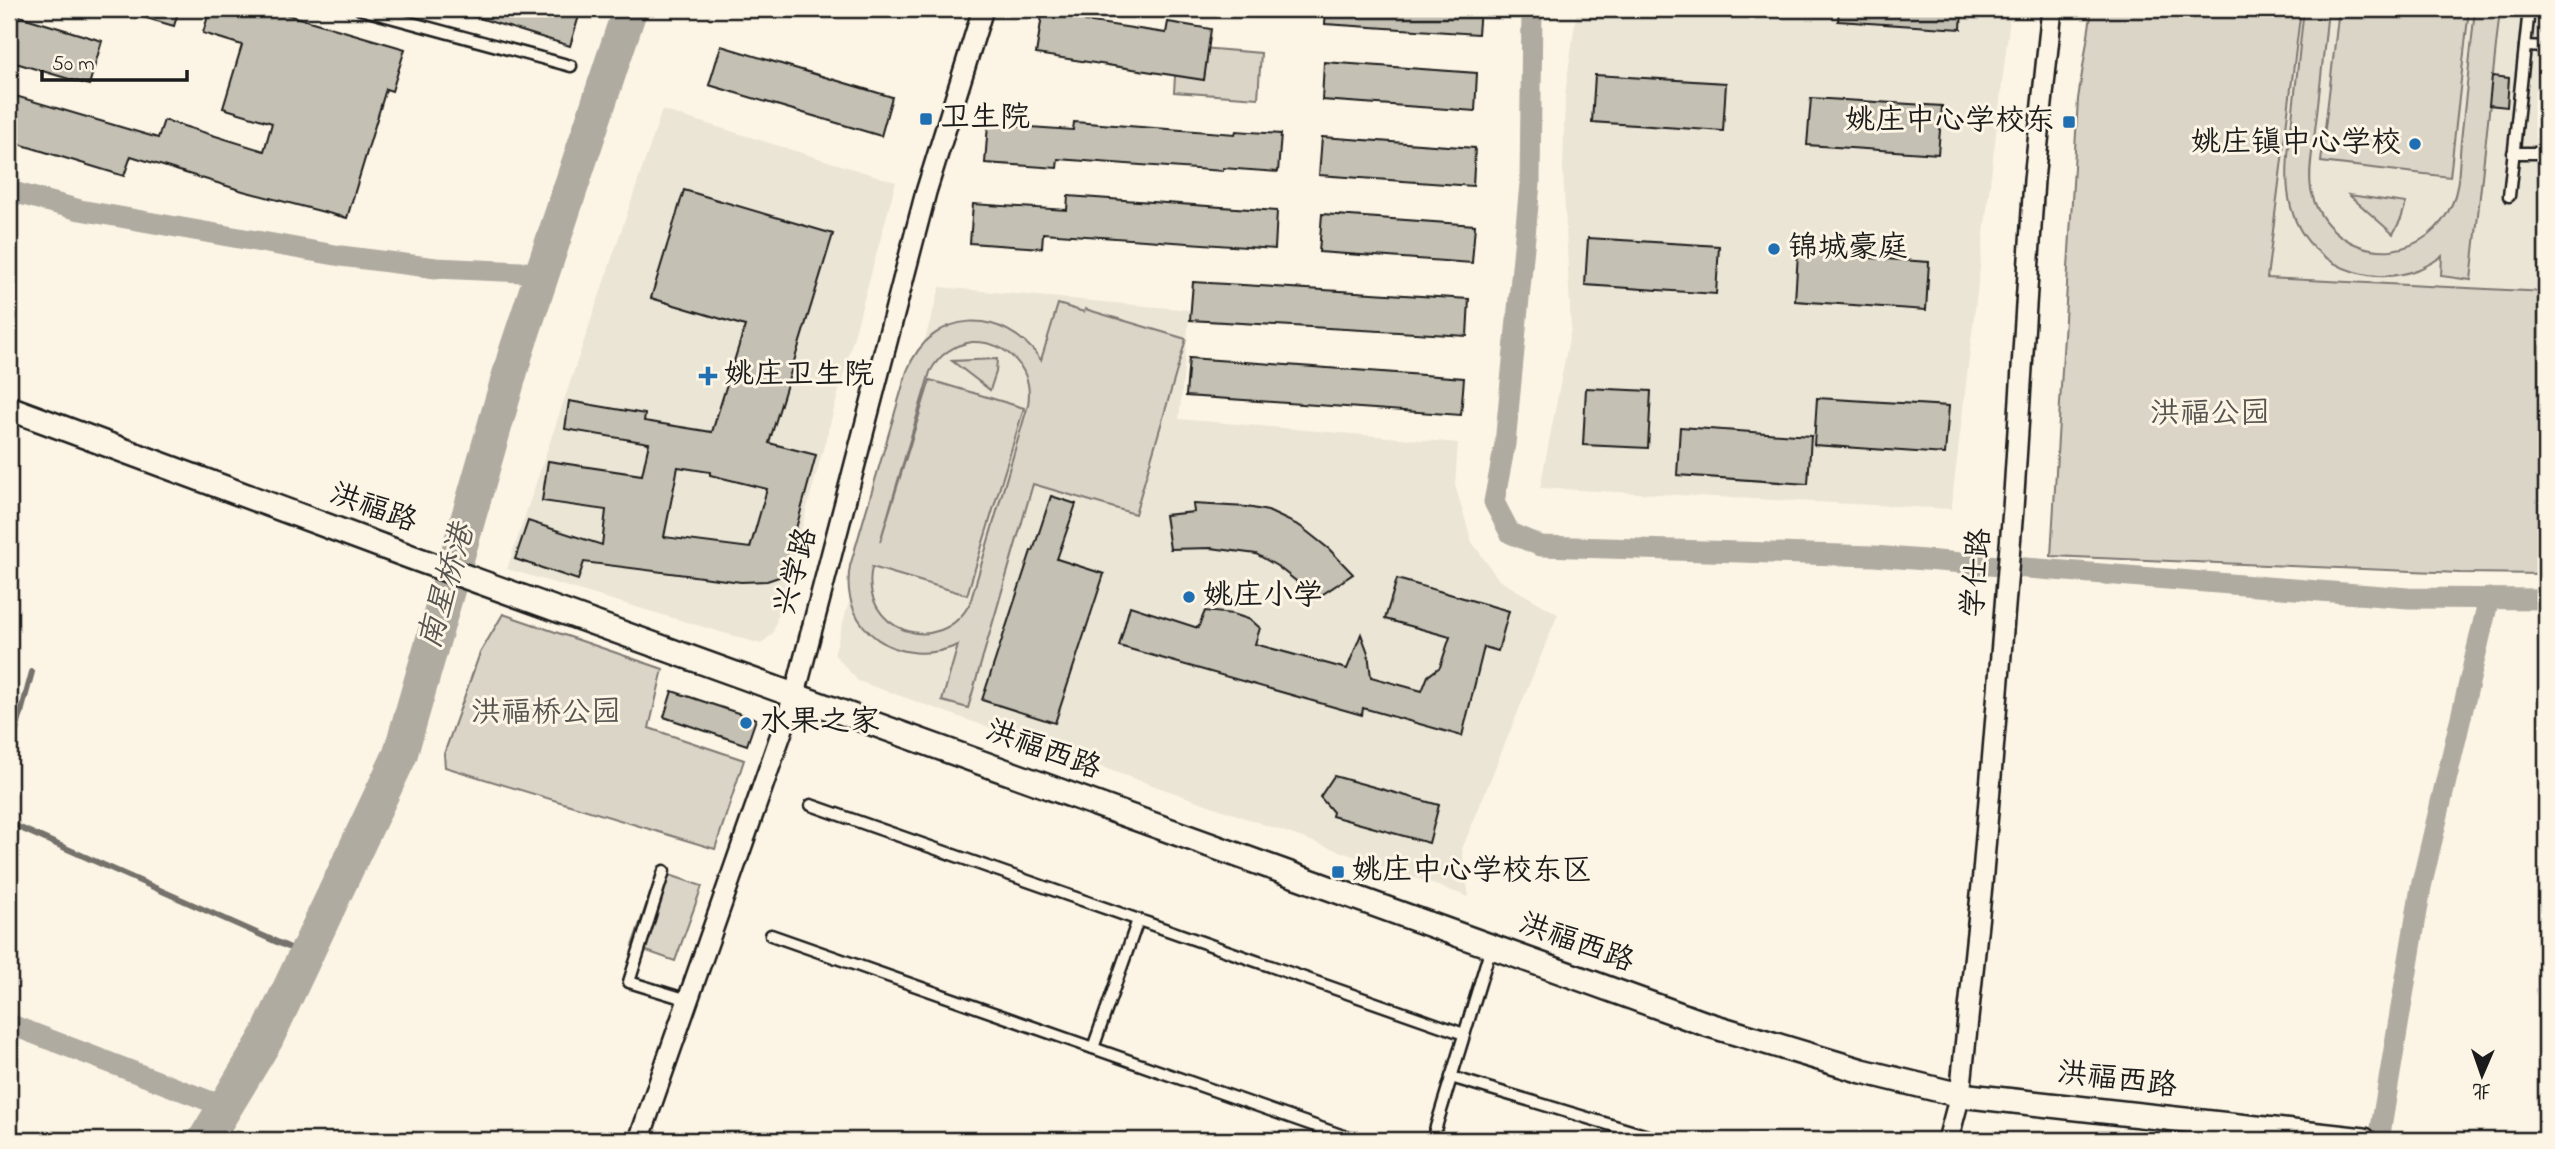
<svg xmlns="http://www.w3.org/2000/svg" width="2555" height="1149" font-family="'Indie Flower','LXGW WenKai TC',sans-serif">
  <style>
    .built { fill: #ebe5d6 }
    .green { fill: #dbd5c8; stroke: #7c7872; stroke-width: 2; fill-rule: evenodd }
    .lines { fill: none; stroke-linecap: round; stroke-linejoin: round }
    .stream { stroke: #75726c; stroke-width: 6 }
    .canal { stroke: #b0aba1; stroke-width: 21 }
    .river { stroke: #b0aba1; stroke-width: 35 }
    .building { fill: #c4c0b3; stroke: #1c1c1c; stroke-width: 2; fill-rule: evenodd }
    .service-casing { stroke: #1c1c1c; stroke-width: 15 }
    .minor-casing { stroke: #1c1c1c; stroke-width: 24 }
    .tertiary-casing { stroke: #1c1c1c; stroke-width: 28 }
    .service { stroke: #fcf5e5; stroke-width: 10 }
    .minor { stroke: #fcf5e5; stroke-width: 19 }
    .tertiary { stroke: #fcf5e5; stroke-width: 23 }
    .poi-dot { fill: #1f6fb2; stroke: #fcf5e5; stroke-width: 2.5 }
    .labels { text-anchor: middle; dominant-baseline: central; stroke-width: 6; stroke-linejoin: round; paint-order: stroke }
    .poi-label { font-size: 30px; fill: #1c1c1c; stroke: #fcf5e5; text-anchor: start }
    .park-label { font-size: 30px; fill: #555450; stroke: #fcf5e5 }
    .street-label { font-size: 30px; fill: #1c1c1c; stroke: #fcf5e5 }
    .water-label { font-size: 32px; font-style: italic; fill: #575551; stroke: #fcf5e5 }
  </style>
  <rect width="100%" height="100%" fill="#fcf5e5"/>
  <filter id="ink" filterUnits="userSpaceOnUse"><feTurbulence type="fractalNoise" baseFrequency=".0143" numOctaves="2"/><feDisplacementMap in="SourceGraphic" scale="14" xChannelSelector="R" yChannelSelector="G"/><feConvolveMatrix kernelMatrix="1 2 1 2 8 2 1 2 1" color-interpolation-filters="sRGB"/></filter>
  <g filter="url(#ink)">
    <g class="built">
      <polygon points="1577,9 2011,9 1951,509 1540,488 1571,328 1563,171 1565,93"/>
      <polygon points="2301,9 2546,9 2546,292 2267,278"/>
      <polygon points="662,110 896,182 773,633 761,644 507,569"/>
      <polygon points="940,287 1190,310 1179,419 1458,443 1455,485 1472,542 1499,580 1558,614 1462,849 1469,897 858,681 834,654"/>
    </g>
    <g class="green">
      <polygon points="2092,9 2301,9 2267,278 2546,292 2546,574 2460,573 2051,556 2078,99"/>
      <path d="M2304,9H2328C2324,49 2320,90 2315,130C2313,149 2308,170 2311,189C2318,227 2353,253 2391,250C2419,247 2441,229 2452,204C2460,185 2459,161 2461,141C2466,97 2470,53 2475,9H2500L2471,280L2441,276L2442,256C2417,275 2385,281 2355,272C2340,268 2326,259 2314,248C2276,209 2288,159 2293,110C2297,77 2300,43 2304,9Z"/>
      <polygon points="2339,9 2469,9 2450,177 2321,162"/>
      <polygon points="1177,46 1261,53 1258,98 1174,92"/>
      <polygon points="2349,195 2406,203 2401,219 2393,234"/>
      <path d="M1058,304L1084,312L1085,309L1186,339L1135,514L1033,484L968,708L942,701L958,645C901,670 838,632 850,566L907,371C932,307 1004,307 1041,360ZM972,342C1007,341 1034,369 1028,405L970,603C940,660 858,630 872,567L967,595L1024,408L930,380L880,542L930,372C939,355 953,345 972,342Z"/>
      <polygon points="997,359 996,372 990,390 952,361"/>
      <polygon points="503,614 663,669 649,728 744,760 715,849 445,767 444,754 480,653"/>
      <polygon points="658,871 702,886 675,961 632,946"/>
    </g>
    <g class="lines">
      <g class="stream">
        <polyline points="9,757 32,672"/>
        <polyline points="9,823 306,955"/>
      </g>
      <g class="canal">
        <polyline points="1532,9 1530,184 1505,444 1494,502 1510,533 1541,546 1874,556 2408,598 2546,599"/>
        <polyline points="9,191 80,210 341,256 436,268 543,273"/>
        <polyline points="9,1024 225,1107"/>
        <polyline points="2379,1140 2421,887 2489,598"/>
      </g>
      <polyline class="river" points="205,1140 266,1039 400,755 516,352 630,9"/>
    </g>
    <g class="building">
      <polygon points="130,9 179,9 174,26 129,13"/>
      <polygon points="210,9 268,9 405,49 392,91 386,89 347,218 243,191 131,156 124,176 9,141 9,94 158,138 164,120 264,151 272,123 223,108 242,45 203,33"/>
      <polygon points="464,9 581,9 570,46 463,13"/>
      <polygon points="1043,9 1067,9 1067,12 1086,15 1085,21 1166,33 1168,22 1211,29 1204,80 1036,54"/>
      <polygon points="1326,9 1480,9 1478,34 1325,24"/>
      <polygon points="1839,9 1962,9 1961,29 1838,21"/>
      <polygon points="9,13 102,41 89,85 9,61"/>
      <polygon points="721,46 892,97 881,136 709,85"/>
      <polygon points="1324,62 1477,73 1475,111 1322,100"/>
      <polygon points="1595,75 1726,83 1723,131 1592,122"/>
      <polygon points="2492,76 2509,78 2507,107 2489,105"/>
      <polygon points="1811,98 1942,106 1938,154 1807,145"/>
      <polygon points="1074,122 1235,134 1236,131 1281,134 1278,172 1223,168 1223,171 1058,159 1057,168 985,163 988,124 1073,130"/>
      <polygon points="1322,137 1475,148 1473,186 1319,175"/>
      <path d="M684,190L833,234L769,443L816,455L785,569L779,577L767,581L741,582L584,562L578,580L515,559L528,521L602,545L606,510L542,501L548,461L642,475L649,443L565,429L569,401L645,414L644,421L712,432L745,326L651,298ZM678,467L710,472V475L767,489L750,548L664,537Z"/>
      <polygon points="1068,196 1277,211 1275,249 1043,233 1042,248 970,243 973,204 1067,210"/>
      <polygon points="1322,214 1475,225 1472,263 1319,252"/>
      <polygon points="1588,238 1719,246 1716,294 1585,285"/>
      <polygon points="1798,253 1929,262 1926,310 1795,301"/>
      <polygon points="1193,282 1469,299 1467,336 1190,320"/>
      <polygon points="1189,358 1464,378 1461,415 1186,396"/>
      <polygon points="1586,388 1651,391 1648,448 1583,445"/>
      <polygon points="1817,398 1949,406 1945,454 1814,445"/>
      <polygon points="1680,427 1811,436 1808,484 1677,475"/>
      <polygon points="1051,496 1076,504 1057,559 1104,574 1055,723 982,700 1031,551 1033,551"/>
      <polygon points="1193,504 1247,507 1268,511 1300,526 1329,549 1353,574 1314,600 1296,581 1277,566 1256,554 1211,548 1170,549 1165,515 1194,512"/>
      <polygon points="1397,579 1509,611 1498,651 1484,647 1462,736 1363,708 1362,715 1119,646 1130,606 1198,628 1205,611 1233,614 1251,620 1260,628 1255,644 1347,669 1361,634 1368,653 1371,677 1422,691 1428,676 1440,667 1450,637 1385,619"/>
      <polygon points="672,691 756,719 747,745 664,717"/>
      <polygon points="1334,776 1439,805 1429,843 1332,816 1333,812 1320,797"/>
    </g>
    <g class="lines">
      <defs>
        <g id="service">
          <polyline points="360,9 571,66"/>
          <polyline points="2525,46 2546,47"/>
          <polyline points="2513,153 2546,153"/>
          <polyline points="2509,196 2529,9"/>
          <polyline points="811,805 1464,1034"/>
          <polyline points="664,871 629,982 688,1000"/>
          <polyline points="771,935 1355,1140"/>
          <polyline points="1093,1048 1138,920"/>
          <polyline points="1451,1077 1661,1140"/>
          <polyline points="1432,1140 1491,947"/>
        </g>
        <g id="minor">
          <polyline points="639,1140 795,694 926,192 983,9"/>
          <polyline points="1948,1140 1960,1095 1982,885 2013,509 2034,180 2052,9"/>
        </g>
        <polyline id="tertiary" points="9,408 411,557 1706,1024 1862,1071 1960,1095 2364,1140"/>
      </defs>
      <use href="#service" class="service-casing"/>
      <use href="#minor" class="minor-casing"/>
      <use href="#tertiary" class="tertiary-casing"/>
      <use href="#service" class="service"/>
      <use href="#minor" class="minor"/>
      <use href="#tertiary" class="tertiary"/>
    </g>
  </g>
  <g class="poi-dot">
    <rect x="919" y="112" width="14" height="14" rx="3.5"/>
    <rect x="2062" y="115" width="14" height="14" rx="3.5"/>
    <circle cx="2415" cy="144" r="7"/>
    <circle cx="1774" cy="249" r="7"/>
    <path d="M704.5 365.5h7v7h7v7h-7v7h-7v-7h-7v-7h7z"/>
    <circle cx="1189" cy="597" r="7"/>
    <circle cx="746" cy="723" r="7"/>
    <rect x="1331" y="865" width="14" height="14" rx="3.5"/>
  </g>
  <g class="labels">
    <g class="poi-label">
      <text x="940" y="119">卫生院</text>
      <text x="2055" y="122" text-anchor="end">姚庄中心学校东</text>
      <text x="2401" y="144" text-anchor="end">姚庄镇中心学校</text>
      <text x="1788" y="249">锦城豪庭</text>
      <text x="724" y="376">姚庄卫生院</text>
      <text x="1203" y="597">姚庄小学</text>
      <text x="760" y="723">水果之家</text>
      <text x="1352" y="872">姚庄中心学校东区</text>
    </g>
    <g class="park-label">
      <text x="2210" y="415">洪福公园</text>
      <text x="546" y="714">洪福桥公园</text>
    </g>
    <g class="street-label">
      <text transform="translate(373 509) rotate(20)">洪福路</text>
      <text transform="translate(797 572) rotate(-75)">兴学路</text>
      <text transform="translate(1978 573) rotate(-85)">学仕路</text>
      <text transform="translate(1043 751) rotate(20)">洪福西路</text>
      <text transform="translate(1576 944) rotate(20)">洪福西路</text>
      <text transform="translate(2117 1081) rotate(7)">洪福西路</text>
    </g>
    <g class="water-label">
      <text transform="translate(448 587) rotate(-74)">南星桥港</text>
    </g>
  </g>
  <rect width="2555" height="1149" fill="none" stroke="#fcf5e5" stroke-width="35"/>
  <rect x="18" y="18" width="2520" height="1114" fill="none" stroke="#1c1c1c" stroke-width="2.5" filter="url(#ink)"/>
  <g transform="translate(2482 1075) rotate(182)" stroke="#fcf5e5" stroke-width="5" paint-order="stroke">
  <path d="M0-5L12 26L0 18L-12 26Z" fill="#1c1c1c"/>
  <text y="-10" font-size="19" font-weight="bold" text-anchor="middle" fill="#1c1c1c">北</text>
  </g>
  <path d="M42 70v10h145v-10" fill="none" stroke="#1c1c1c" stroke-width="3.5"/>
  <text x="52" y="70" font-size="21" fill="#1c1c1c" stroke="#fcf5e5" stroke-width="5" paint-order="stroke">50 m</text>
</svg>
